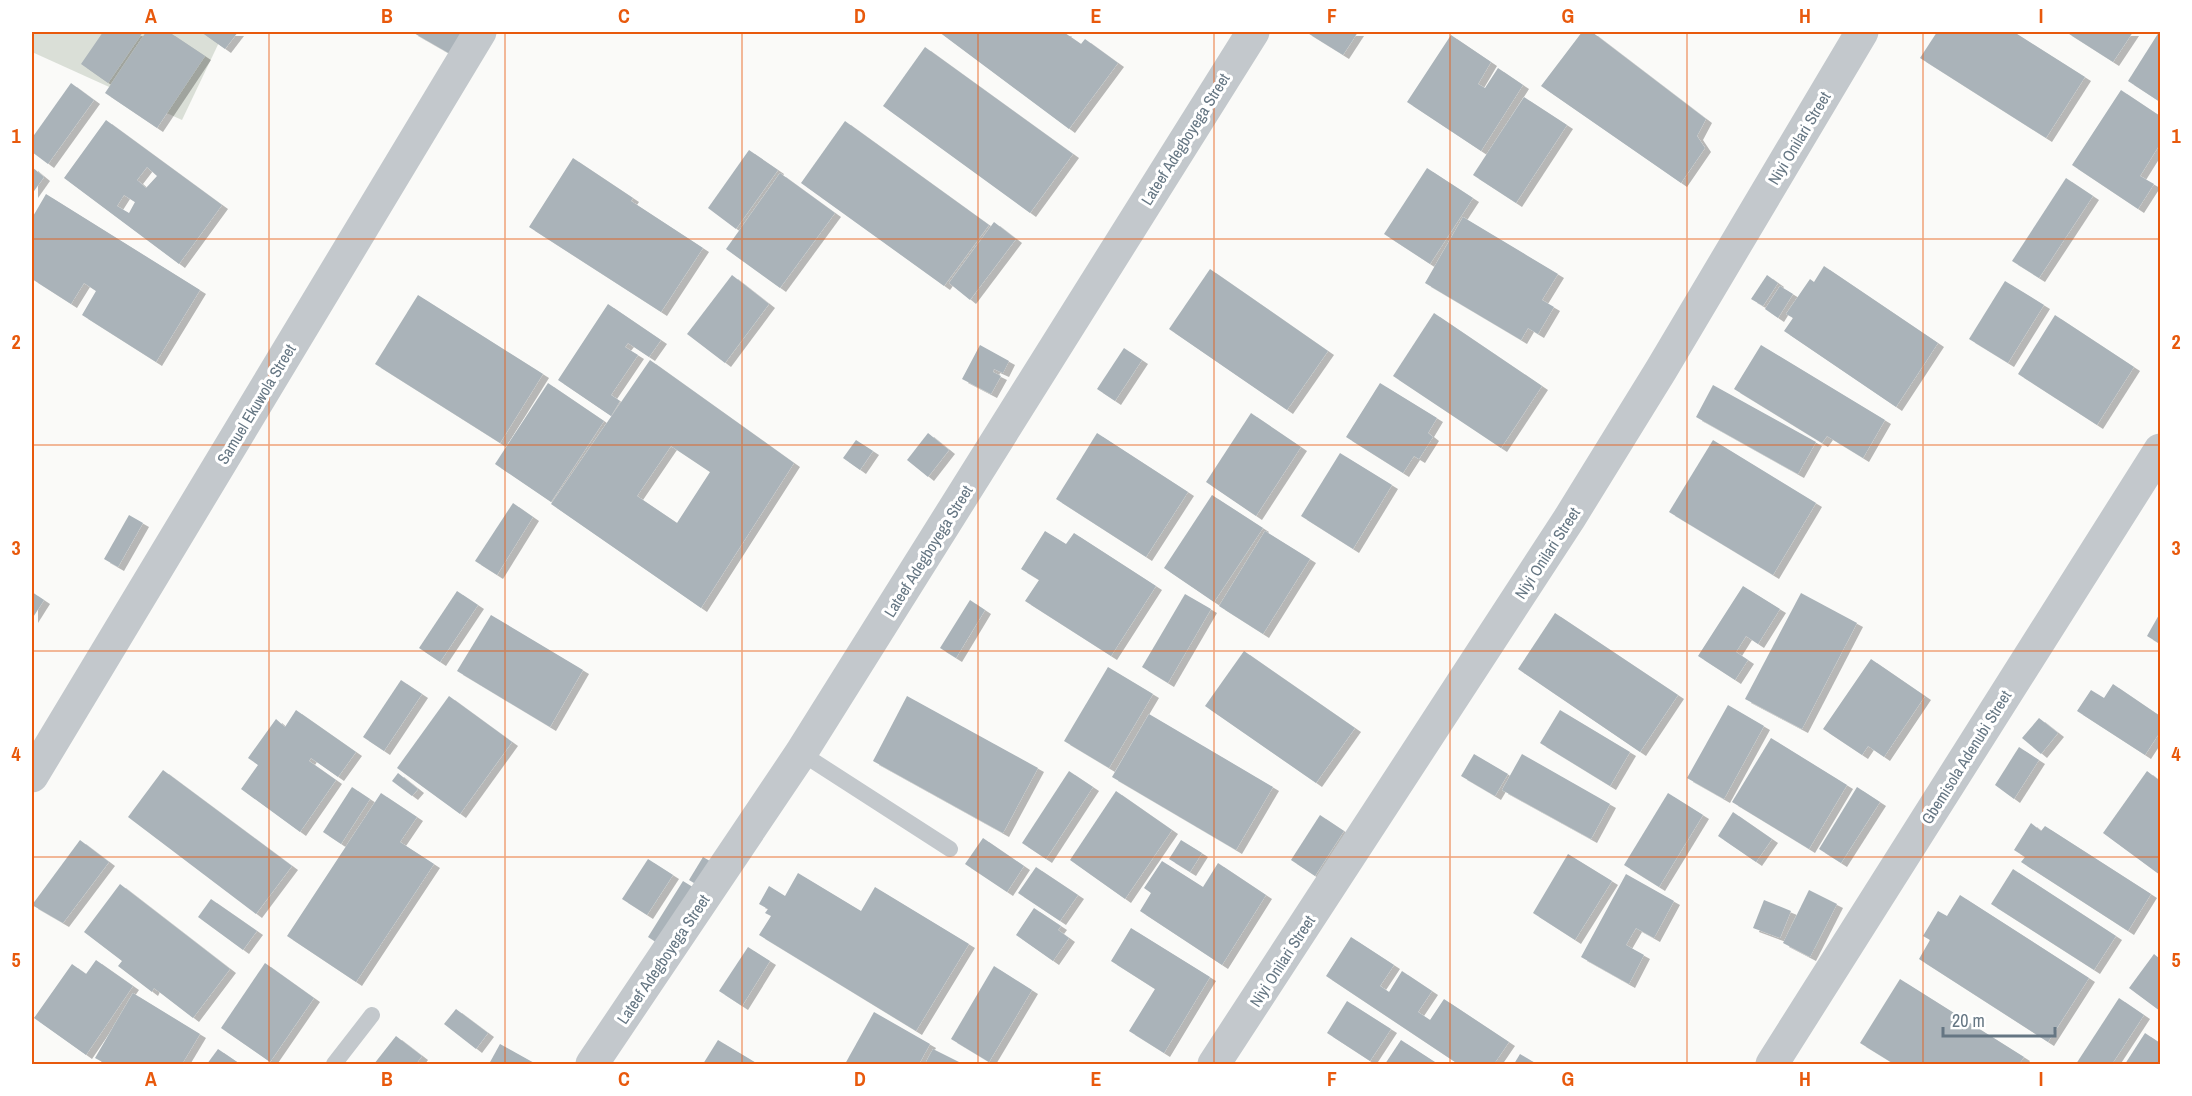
<svg xmlns="http://www.w3.org/2000/svg" width="2192" height="1096" font-family="'Archivo Narrow',sans-serif">
  <style>
    .green { fill: #dadfd7 }
    .building { fill: #aab3b9; fill-rule: evenodd; filter: url(#shadow) }
    .lines { fill: none; stroke-linecap: round; stroke-linejoin: round }
    .service { stroke: #c3c8cc; stroke-width: 16 }
    .minor { stroke: #c3c8cc; stroke-width: 33 }
    .grid { fill: none; stroke: #e8590c; stroke-width: 1.5; stroke-opacity: 0.55 }
    .labels { text-anchor: middle; dominant-baseline: central; stroke-width: 6; stroke-linejoin: round; paint-order: stroke }
    .street-label { font-size: 16px; fill: #657683; stroke: #fff }
    .neatline { fill: none; stroke: #e8590c; stroke-width: 2 }
    .grid-label { font-size: 20px; text-anchor: middle; font-weight: bold; fill: #e8590c }
  </style>
  <defs>
    <filter id="shadow"><feDropShadow dx="6" dy="4" stdDeviation="0" flood-color="#0004"/></filter>
  </defs>
  <rect width="100%" height="100%" fill="#fafaf8"/>
  <polygon class="green" points="32,32 224,32 182,120 32,52"/>
  <g class="building">
    <polygon points="103,32 143,32 108,83 81,64"/>
    <polygon points="146,32 169,32 205,56 157,128 105,93"/>
    <polygon points="201,32 238,32 225,49"/>
    <polygon points="412,32 465,32 452,55"/>
    <polygon points="939,32 1066,32 1065,33 1081,44 1085,39 1118,63 1069,129"/>
    <polygon points="1306,32 1358,32 1343,55"/>
    <polygon points="1582,32 1592,32 1706,119 1697,136 1705,148 1681,183 1541,86"/>
    <polygon points="1937,32 2014,32 2085,77 2046,138 1920,58"/>
    <polygon points="2066,32 2133,32 2113,62"/>
    <polygon points="2159,32 2160,32 2160,102 2128,81"/>
    <polygon points="1451,35 1491,62 1478,84 1485,88 1498,68 1523,85 1481,151 1407,102"/>
    <polygon points="925,47 1073,154 1030,213 883,106"/>
    <polygon points="71,83 94,100 48,164 32,152 32,138"/>
    <polygon points="2121,90 2160,116 2160,144 2140,176 2154,184 2138,209 2072,165"/>
    <polygon points="1524,97 1567,125 1516,203 1473,175"/>
    <path d="M106,120L222,205L179,264L64,178ZM147,167L157,176L146,188L137,180ZM124,195L135,202L129,213L117,206Z"/>
    <polygon points="845,121 989,225 944,286 801,183"/>
    <polygon points="749,150 778,170 736,229 708,208"/>
    <polygon points="573,158 633,198 631,201 703,248 661,312 529,227"/>
    <polygon points="32,167 44,177 32,194"/>
    <polygon points="1427,168 1473,198 1430,264 1384,234"/>
    <polygon points="780,173 835,213 780,288 726,249"/>
    <polygon points="2066,178 2093,196 2039,278 2012,261"/>
    <polygon points="46,194 200,290 156,362 82,315 96,291 84,283 71,304 32,279 32,218"/>
    <polygon points="1463,217 1558,274 1542,300 1554,307 1538,334 1528,328 1521,340 1425,283"/>
    <polygon points="994,222 1016,239 970,300 949,283"/>
    <polygon points="1824,266 1938,343 1896,407 1784,331 1793,318 1786,314 1810,279 1814,282"/>
    <polygon points="1210,269 1328,351 1287,410 1169,329"/>
    <polygon points="732,275 769,304 725,363 687,334"/>
    <polygon points="1767,275 1778,283 1763,306 1751,299"/>
    <polygon points="2005,281 2044,305 2008,363 1969,339"/>
    <polygon points="1780,286 1793,294 1778,318 1765,309"/>
    <polygon points="418,295 543,374 500,443 375,364"/>
    <polygon points="608,304 661,340 649,357 628,343 625,347 638,355 611,395 620,401 611,416 558,380"/>
    <polygon points="1434,313 1542,386 1501,448 1393,376"/>
    <polygon points="2055,315 2134,367 2097,425 2018,374"/>
    <polygon points="980,345 1009,361 1003,373 994,369 993,372 1001,376 991,394 962,379"/>
    <polygon points="1761,345 1885,420 1863,458 1827,436 1822,443 1734,389"/>
    <polygon points="1124,348 1142,360 1115,401 1097,389"/>
    <path d="M650,360L794,463L701,608L551,504ZM671,446L710,472L677,523L637,496Z"/>
    <polygon points="548,383 604,421 551,502 495,464"/>
    <polygon points="1380,383 1437,418 1428,433 1433,437 1419,459 1414,456 1403,473 1346,437"/>
    <polygon points="1713,385 1816,442 1798,474 1696,417"/>
    <polygon points="1251,413 1301,447 1256,516 1206,482"/>
    <polygon points="928,433 949,450 928,477 907,460"/>
    <polygon points="1097,433 1188,492 1146,557 1056,499"/>
    <polygon points="856,440 873,451 860,470 843,458"/>
    <polygon points="1713,440 1816,503 1773,575 1669,512"/>
    <polygon points="1340,453 1392,485 1353,549 1301,516"/>
    <polygon points="1212,495 1263,528 1214,602 1164,568"/>
    <polygon points="513,503 533,517 497,575 475,561"/>
    <polygon points="129,515 143,523 118,567 104,559"/>
    <polygon points="1045,531 1066,544 1074,533 1156,586 1111,656 1025,601 1039,580 1021,569"/>
    <polygon points="1265,531 1310,559 1263,634 1219,606"/>
    <polygon points="1743,586 1780,609 1758,644 1746,636 1736,652 1748,660 1735,680 1698,656"/>
    <polygon points="457,591 478,605 440,662 419,648"/>
    <polygon points="32,592 44,600 32,619"/>
    <polygon points="1801,593 1857,623 1802,729 1745,699"/>
    <polygon points="1185,594 1211,609 1168,683 1142,667"/>
    <polygon points="970,600 985,610 956,658 940,648"/>
    <polygon points="1555,613 1678,695 1640,752 1518,669"/>
    <polygon points="2160,613 2160,644 2147,636"/>
    <polygon points="491,615 583,670 550,727 457,671"/>
    <polygon points="1244,651 1355,728 1316,783 1205,706"/>
    <polygon points="1871,659 1925,696 1884,757 1868,746 1862,755 1823,729"/>
    <polygon points="1108,667 1153,694 1109,768 1064,741"/>
    <polygon points="401,680 422,694 384,751 363,737"/>
    <polygon points="2113,684 2160,716 2160,732 2145,755 2077,711 2091,690 2104,698"/>
    <polygon points="449,696 512,742 460,814 397,768"/>
    <polygon points="907,696 1038,768 1003,833 873,761"/>
    <polygon points="1728,705 1764,726 1724,799 1687,778"/>
    <polygon points="296,710 356,752 338,777 311,758 309,761 336,780 300,832 241,789 258,765 248,758 276,719 285,727"/>
    <polygon points="1560,710 1630,752 1610,786 1540,743"/>
    <polygon points="1149,714 1273,787 1236,850 1112,777"/>
    <polygon points="2039,718 2058,733 2041,754 2022,738"/>
    <polygon points="1771,738 1847,785 1809,849 1732,802"/>
    <polygon points="2019,747 2039,760 2014,799 1995,785"/>
    <polygon points="1474,754 1508,774 1495,796 1461,776"/>
    <polygon points="1522,754 1610,804 1591,839 1502,790"/>
    <polygon points="163,770 292,866 256,914 128,817"/>
    <polygon points="1069,771 1093,787 1046,859 1022,843"/>
    <polygon points="2147,771 2160,781 2160,875 2103,833"/>
    <polygon points="398,773 418,789 412,796 392,781"/>
    <polygon points="352,787 370,799 341,844 323,832"/>
    <polygon points="1857,787 1880,802 1841,863 1819,849"/>
    <polygon points="1116,791 1172,830 1125,899 1070,860"/>
    <polygon points="381,793 417,817 400,842 434,864 356,982 287,936"/>
    <polygon points="1668,793 1703,815 1659,887 1624,865"/>
    <polygon points="1733,812 1772,839 1756,862 1718,836"/>
    <polygon points="1320,815 1344,831 1315,876 1291,860"/>
    <polygon points="2031,823 2041,831 2045,826 2151,894 2128,931 2021,862 2025,857 2014,850"/>
    <polygon points="983,838 1024,866 1007,892 965,864"/>
    <polygon points="80,840 109,862 63,923 32,905"/>
    <polygon points="1181,840 1202,853 1190,872 1169,859"/>
    <polygon points="1568,854 1612,881 1575,940 1533,913"/>
    <polygon points="703,857 722,868 707,891 689,880"/>
    <polygon points="648,859 673,875 647,915 622,899"/>
    <polygon points="1162,861 1203,887 1218,863 1266,895 1222,965 1140,911 1151,893 1144,888"/>
    <polygon points="1036,867 1078,895 1060,921 1018,893"/>
    <polygon points="2013,869 2116,936 2094,970 1991,904"/>
    <polygon points="798,873 861,911 875,887 969,944 916,1031 759,935 771,916 765,913 768,909 759,904 769,886 785,896"/>
    <polygon points="1626,874 1674,901 1654,938 1636,928 1626,945 1644,955 1629,984 1581,957"/>
    <polygon points="683,881 704,894 668,950 648,937"/>
    <polygon points="120,884 230,969 193,1018 154,988 152,992 118,966 122,961 84,932"/>
    <polygon points="1809,890 1837,904 1810,957 1783,943"/>
    <polygon points="1960,895 2089,978 2048,1042 1919,959 1930,940 1923,936 1938,911 1947,916"/>
    <polygon points="211,899 257,931 243,950 198,917"/>
    <polygon points="1764,900 1791,911 1780,938 1753,928"/>
    <polygon points="1034,908 1061,926 1058,930 1069,938 1053,961 1016,935"/>
    <polygon points="1131,928 1210,977 1164,1053 1129,1031 1155,989 1111,961"/>
    <polygon points="1351,937 1394,965 1380,986 1389,992 1402,971 1432,991 1418,1012 1430,1020 1444,999 1509,1042 1494,1064 1458,1064 1326,976"/>
    <polygon points="748,947 770,961 742,1006 719,991"/>
    <polygon points="2154,954 2160,959 2160,1011 2129,988"/>
    <polygon points="96,960 133,986 86,1055 34,1018 72,964 86,974"/>
    <polygon points="265,963 314,998 270,1062 221,1028"/>
    <polygon points="994,966 1032,990 989,1062 951,1039"/>
    <polygon points="1900,979 2024,1057 2019,1064 1894,1064 1860,1043"/>
    <polygon points="133,993 200,1034 182,1064 106,1064 95,1058"/>
    <polygon points="2119,998 2144,1015 2112,1064 2076,1064"/>
    <polygon points="1347,1001 1391,1029 1370,1061 1327,1033"/>
    <polygon points="456,1009 488,1033 476,1049 444,1024"/>
    <polygon points="874,1012 930,1044 919,1064 845,1064"/>
    <polygon points="2145,1033 2160,1043 2160,1064 2125,1064"/>
    <polygon points="396,1036 422,1056 416,1064 374,1064"/>
    <polygon points="718,1040 758,1064 703,1064"/>
    <polygon points="1401,1040 1438,1064 1385,1064"/>
    <polygon points="500,1044 536,1064 489,1064"/>
    <polygon points="218,1049 240,1064 207,1064"/>
    <polygon points="933,1049 963,1064 925,1064"/>
    <polygon points="1520,1054 1537,1064 1514,1064"/>
  </g>
  <g class="lines">
    <g class="service">
      <polyline points="801,753 950,849"/>
      <polyline points="334,1064 372,1015"/>
    </g>
    <g class="minor">
      <polyline points="32,776 480,32"/>
      <polyline points="592,1064 801,753 1253,32"/>
      <polyline points="1214,1064 1569,519 1661,370 1862,32"/>
      <polyline points="1772,1064 2160,450"/>
    </g>
  </g>
  <path class="grid" d="M269,32V1064M505,32V1064M742,32V1064M978,32V1064M1214,32V1064M1450,32V1064M1687,32V1064M1923,32V1064M32,239H2160M32,445H2160M32,651H2160M32,857H2160"/>
  <g class="labels">
    <g class="street-label">
      <text transform="translate(1799 138) rotate(-59)">Niyi Onilari Street</text>
      <text transform="translate(1185 139) rotate(-58)">Lateef Adegboyega Street</text>
      <text transform="translate(256 404) rotate(-59)">Samuel Ekuwola Street</text>
      <text transform="translate(928 551) rotate(-58)">Lateef Adegboyega Street</text>
      <text transform="translate(1547 553) rotate(-57)">Niyi Onilari Street</text>
      <text transform="translate(1966 757) rotate(-58)">Gbemisola Adenubi Street</text>
      <text transform="translate(663 959) rotate(-56)">Lateef Adegboyega Street</text>
      <text transform="translate(1282 961) rotate(-57)">Niyi Onilari Street</text>
    </g>
  </g>
  <rect width="2192" height="1096" fill="none" stroke="#ffffff" stroke-width="66"/>
  <path d="M1943 1027v9h112v-9" fill="none" stroke="#657683" stroke-width="3"/>
  <text x="1952" y="1027" font-size="18" fill="#657683" stroke="#ffffff" stroke-width="4.5" paint-order="stroke">20 m</text>
  <rect x="33" y="33" width="2126" height="1030" class="neatline"/>
  <g class="grid-label">
    <text x="151" y="23">A</text>
    <text x="387" y="23">B</text>
    <text x="624" y="23">C</text>
    <text x="860" y="23">D</text>
    <text x="1096" y="23">E</text>
    <text x="1332" y="23">F</text>
    <text x="1568" y="23">G</text>
    <text x="1805" y="23">H</text>
    <text x="2041" y="23">I</text>
    <text x="16" y="143">1</text>
    <text x="2176" y="143">1</text>
    <text x="16" y="349">2</text>
    <text x="2176" y="349">2</text>
    <text x="16" y="555">3</text>
    <text x="2176" y="555">3</text>
    <text x="16" y="761">4</text>
    <text x="2176" y="761">4</text>
    <text x="16" y="967">5</text>
    <text x="2176" y="967">5</text>
    <text x="151" y="1086">A</text>
    <text x="387" y="1086">B</text>
    <text x="624" y="1086">C</text>
    <text x="860" y="1086">D</text>
    <text x="1096" y="1086">E</text>
    <text x="1332" y="1086">F</text>
    <text x="1568" y="1086">G</text>
    <text x="1805" y="1086">H</text>
    <text x="2041" y="1086">I</text>
  </g>
</svg>
